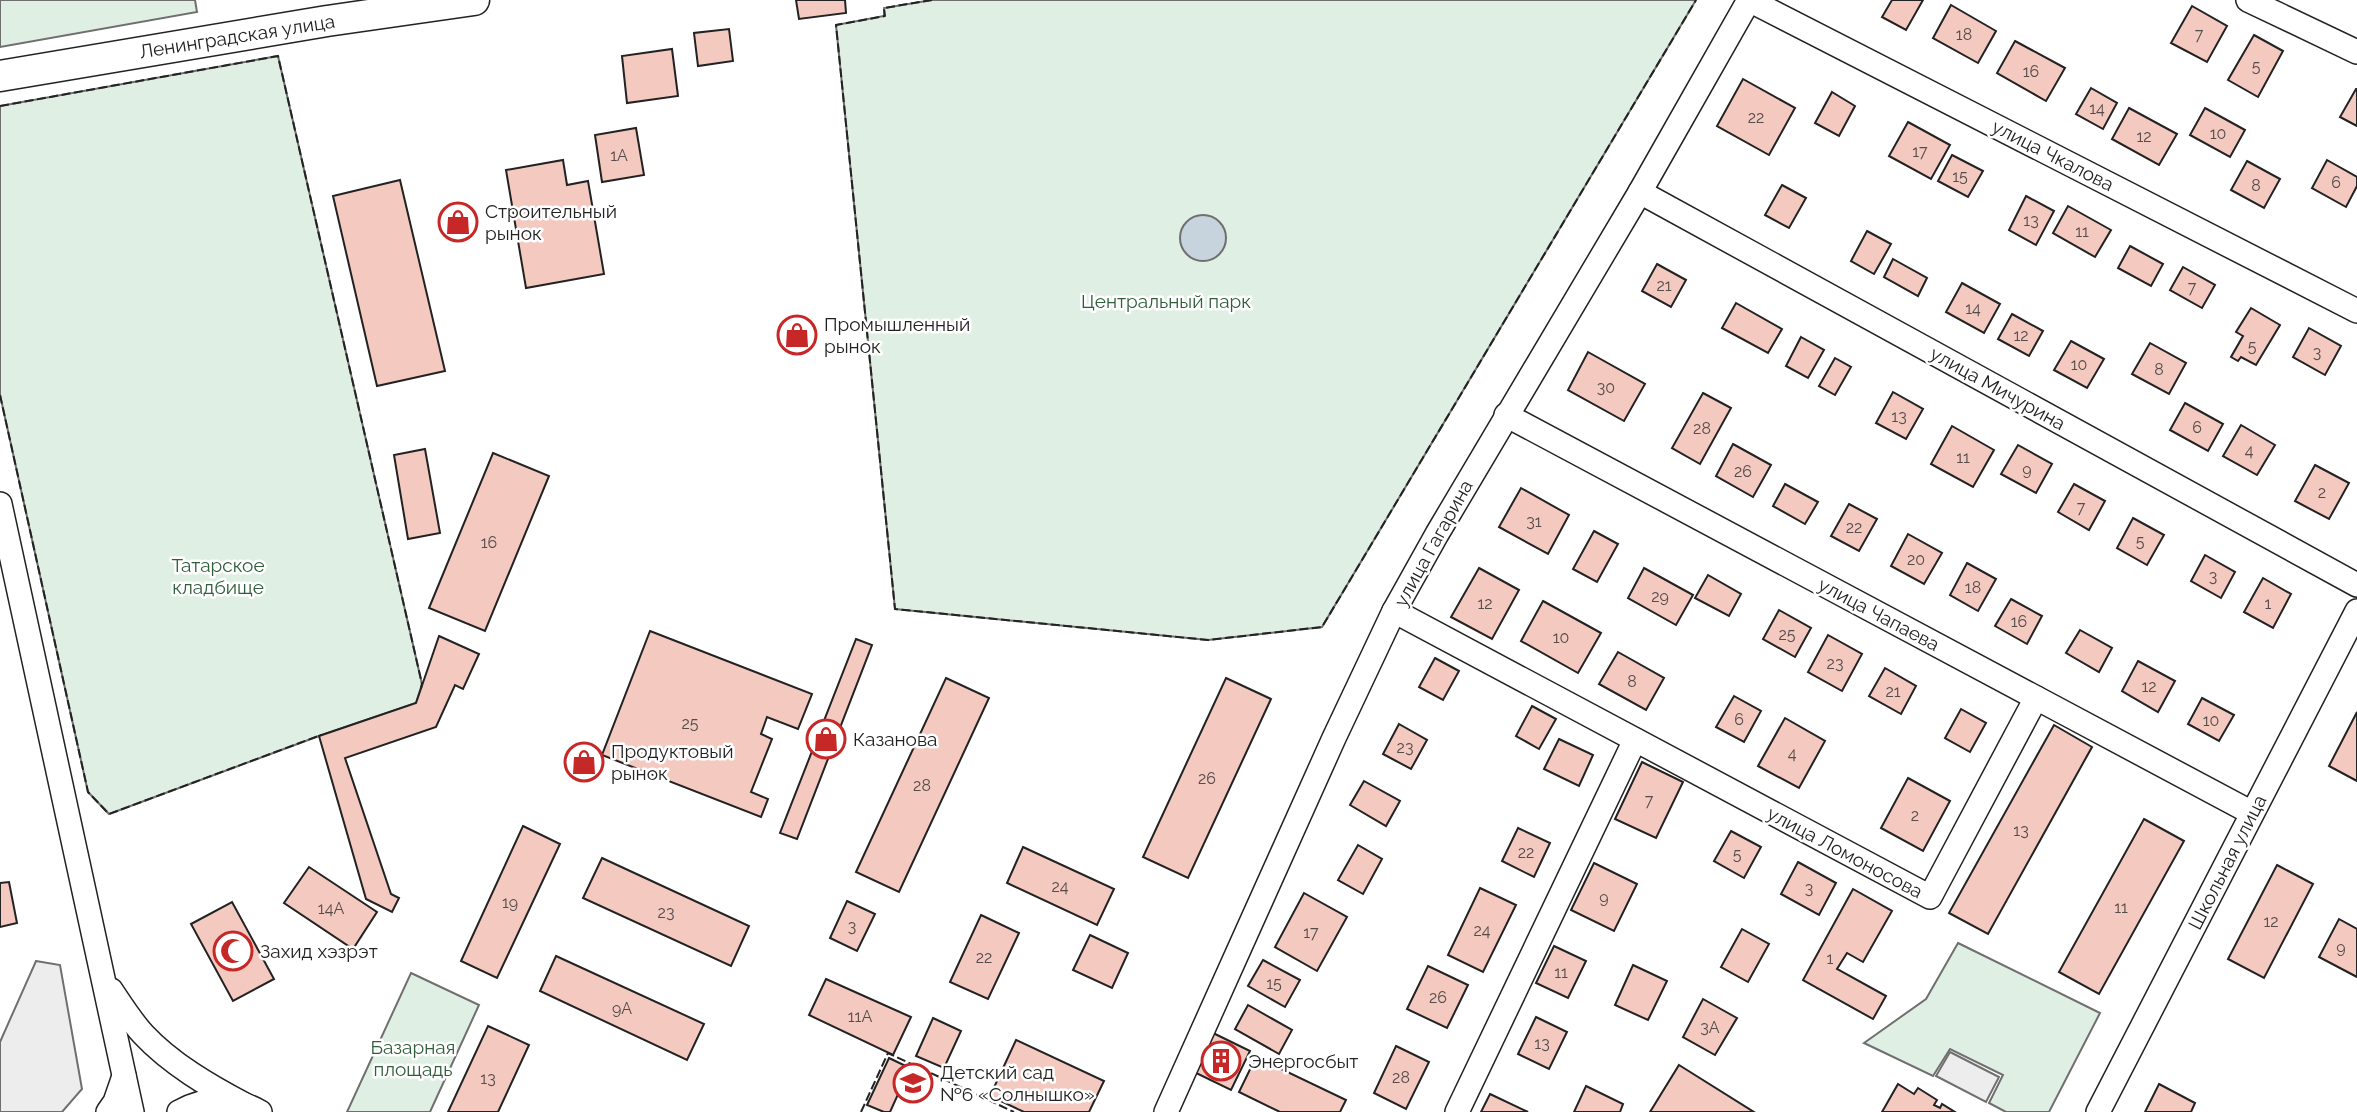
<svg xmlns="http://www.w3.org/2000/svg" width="2357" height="1112" font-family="Raleway,sans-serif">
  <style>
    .green { fill: #e0efe3; stroke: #6f6f6f; stroke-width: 2 }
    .parking { fill: #ededed; stroke: #6f6f6f; stroke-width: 2 }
    .water { fill: #c7d3dd; stroke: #6f6f6f; stroke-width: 2 }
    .building { fill: #f3c9c0; stroke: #222; stroke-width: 2 }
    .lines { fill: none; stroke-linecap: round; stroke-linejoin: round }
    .minor-casing { stroke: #222; stroke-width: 26 }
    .major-casing { stroke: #222; stroke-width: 33 }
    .minor { stroke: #fff; stroke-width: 23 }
    .major { stroke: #fff; stroke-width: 30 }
    .fence { stroke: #222; stroke-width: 2; stroke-dasharray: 9 3.5; stroke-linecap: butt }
    .labels { text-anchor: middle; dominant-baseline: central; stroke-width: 5; stroke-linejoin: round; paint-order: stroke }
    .number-label { font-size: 16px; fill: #564c4a }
    .street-label { font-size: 19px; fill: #222; stroke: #fff }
    .poi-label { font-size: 19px; fill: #222; stroke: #fff; text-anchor: start }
    .park-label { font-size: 19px; fill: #2f5e38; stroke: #fff }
  </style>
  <rect width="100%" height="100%" fill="#fff"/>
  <g class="green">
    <polygon points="0,0 195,0 197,12 0,47"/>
    <polygon points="932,0 1696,0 1322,627 1208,640 895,609 836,25 884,16 884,8"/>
    <polygon points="278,56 422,684 416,703 319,736 109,814 88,792 0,395 0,106"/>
    <polygon points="1958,943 2100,1013 2049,1112 2006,1112 1989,1103 2003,1075 1950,1049 1933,1076 1864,1043 1926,999"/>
    <polygon points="411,973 479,1005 430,1112 347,1112"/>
  </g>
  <g class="parking">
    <polygon points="36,961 60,965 82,1089 62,1112 0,1112 0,1042"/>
    <polygon points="1950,1052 1999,1077 1986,1102 1936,1076"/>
  </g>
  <circle class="water" cx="1203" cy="238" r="23"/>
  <g class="building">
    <polygon points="796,0 845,0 846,13 799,19"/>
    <polygon points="1892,0 1923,0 1906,30 1882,17"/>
    <polygon points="1951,5 1996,31 1978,63 1933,38"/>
    <polygon points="2192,6 2227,26 2207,62 2171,43"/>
    <polygon points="729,29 733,61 698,66 694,33"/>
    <polygon points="2254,35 2283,51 2258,97 2228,80"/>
    <polygon points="2015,41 2065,68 2046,101 1997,73"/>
    <polygon points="672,49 678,96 627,103 622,56"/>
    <polygon points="1743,79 1795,108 1769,155 1717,126"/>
    <polygon points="2091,88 2117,103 2103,129 2076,114"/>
    <polygon points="2356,89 2357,89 2357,126 2340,117"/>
    <polygon points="1832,92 1855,106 1839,136 1815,123"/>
    <polygon points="2129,108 2177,134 2159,165 2112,139"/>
    <polygon points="2205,108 2245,130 2230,157 2190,135"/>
    <polygon points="1908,122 1950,145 1931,179 1889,156"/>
    <polygon points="636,128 644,175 602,182 595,135"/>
    <polygon points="1952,155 1983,171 1968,197 1938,181"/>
    <polygon points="563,160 567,185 588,181 604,274 526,288 506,170"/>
    <polygon points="2327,160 2357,177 2357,186 2346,207 2312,188"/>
    <polygon points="2247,161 2280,179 2264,208 2231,190"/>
    <polygon points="400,180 445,371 377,386 333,196"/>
    <polygon points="1782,185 1806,198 1789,228 1765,215"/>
    <polygon points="2026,196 2054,211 2036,245 2009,230"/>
    <polygon points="2068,206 2111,230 2095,257 2053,233"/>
    <polygon points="1867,231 1891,244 1874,274 1851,261"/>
    <polygon points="2130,246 2163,264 2151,286 2118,268"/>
    <polygon points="1893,259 1927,278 1918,296 1884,277"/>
    <polygon points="1657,264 1686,280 1671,307 1642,291"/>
    <polygon points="2183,267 2215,285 2202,308 2170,290"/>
    <polygon points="1962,283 2000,304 1984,333 1946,312"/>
    <polygon points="1736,303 1782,329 1768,353 1722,328"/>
    <polygon points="2251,308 2280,325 2256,365 2241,357 2238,361 2231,357 2243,336 2236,332"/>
    <polygon points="2012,314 2043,331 2029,356 1998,339"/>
    <polygon points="2309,328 2341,346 2325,375 2293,357"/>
    <polygon points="1801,337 1824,350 1808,378 1786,366"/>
    <polygon points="2071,341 2104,359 2087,388 2054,370"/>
    <polygon points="2150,343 2186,363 2169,394 2132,374"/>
    <polygon points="1588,352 1645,384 1624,421 1568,390"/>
    <polygon points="1835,358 1851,367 1835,395 1819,386"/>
    <polygon points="1893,392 1923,409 1906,439 1876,423"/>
    <polygon points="1703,393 1731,408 1700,464 1672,448"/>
    <polygon points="2185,403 2223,424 2208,451 2170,430"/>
    <polygon points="2241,425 2275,445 2257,475 2223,456"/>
    <polygon points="1952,426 1994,450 1973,487 1931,464"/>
    <polygon points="1733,444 1771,465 1753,497 1716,476"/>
    <polygon points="2018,445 2052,464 2036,493 2001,474"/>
    <polygon points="425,449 440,533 408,539 394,455"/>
    <polygon points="493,453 549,476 485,631 429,608"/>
    <polygon points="2315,465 2349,483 2329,519 2295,501"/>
    <polygon points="1785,484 1818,502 1805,524 1773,506"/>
    <polygon points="2074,484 2105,501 2089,530 2058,512"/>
    <polygon points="1521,488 1569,515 1548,554 1499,527"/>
    <polygon points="1849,504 1877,519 1859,551 1831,536"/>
    <polygon points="2133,518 2164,535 2147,565 2117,548"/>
    <polygon points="1594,531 1618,544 1597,582 1573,569"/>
    <polygon points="1908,534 1942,553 1924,584 1891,566"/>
    <polygon points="2205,555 2235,572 2221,598 2191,581"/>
    <polygon points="1967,563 1996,579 1978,611 1950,595"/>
    <polygon points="1479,568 1519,590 1492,639 1451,617"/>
    <polygon points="1644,568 1693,595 1676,625 1628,598"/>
    <polygon points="1708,575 1741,594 1729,616 1695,598"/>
    <polygon points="2263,578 2291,594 2273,628 2244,612"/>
    <polygon points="2011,599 2042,616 2027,644 1995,626"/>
    <polygon points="1543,601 1601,633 1578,673 1521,641"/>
    <polygon points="1779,610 1811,628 1795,657 1763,639"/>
    <polygon points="2080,630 2112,648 2099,672 2066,653"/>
    <polygon points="650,631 812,694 798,729 767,717 761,734 772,739 751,792 768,799 761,817 602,755"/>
    <polygon points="1828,635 1862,654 1842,691 1808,672"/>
    <polygon points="439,636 479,654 463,689 455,685 436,727 345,758 391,894 399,898 392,912 366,899 319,736 416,703"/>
    <polygon points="856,639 872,645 797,839 780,833"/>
    <polygon points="1618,652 1664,678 1646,710 1599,684"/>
    <polygon points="1435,658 1459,671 1443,700 1419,687"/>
    <polygon points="2138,661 2175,681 2158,712 2122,691"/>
    <polygon points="1885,668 1916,686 1901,714 1869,696"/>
    <polygon points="946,678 989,698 899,892 856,872"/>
    <polygon points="1226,678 1271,699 1188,878 1143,857"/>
    <polygon points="1734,696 1761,711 1744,742 1716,727"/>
    <polygon points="2202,698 2234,715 2219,741 2188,724"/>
    <polygon points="1532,706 1556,719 1539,749 1516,736"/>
    <polygon points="1961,709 1986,723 1970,752 1945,738"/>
    <polygon points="2357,712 2357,781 2329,766"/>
    <polygon points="1785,718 1825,741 1799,788 1758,766"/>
    <polygon points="1399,724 1427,740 1411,769 1383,754"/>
    <polygon points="2054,725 2092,747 1988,934 1949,913"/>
    <polygon points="1559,739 1593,755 1579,786 1544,769"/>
    <polygon points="1642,762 1683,782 1656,838 1615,819"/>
    <polygon points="1908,778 1950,801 1923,851 1881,828"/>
    <polygon points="1364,781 1400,801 1386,826 1350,805"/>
    <polygon points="2144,819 2184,841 2099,994 2059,972"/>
    <polygon points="523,826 560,844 497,978 461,961"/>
    <polygon points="1518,828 1550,843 1534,877 1502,861"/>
    <polygon points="1731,831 1761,847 1744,878 1714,861"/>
    <polygon points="1358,845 1382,859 1363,894 1338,880"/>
    <polygon points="1023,847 1114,889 1097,925 1007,883"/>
    <polygon points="602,858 749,926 731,966 583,898"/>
    <polygon points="1798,862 1836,883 1819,915 1781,894"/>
    <polygon points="1594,863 1637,884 1614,931 1571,910"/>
    <polygon points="2277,865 2313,884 2264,978 2228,959"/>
    <polygon points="309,867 377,912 353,949 284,903"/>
    <polygon points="9,882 17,923 0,927 0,883"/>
    <polygon points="1480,888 1516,905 1483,972 1448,955"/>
    <polygon points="1853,889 1892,911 1863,962 1847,953 1837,969 1886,996 1873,1019 1803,980"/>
    <polygon points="1304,893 1347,917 1317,971 1275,947"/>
    <polygon points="847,901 875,914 857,951 830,938"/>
    <polygon points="232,902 274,979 233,1001 191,924"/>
    <polygon points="981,915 1019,933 988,999 950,982"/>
    <polygon points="2339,919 2357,929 2357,977 2319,957"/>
    <polygon points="1742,929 1769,944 1748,982 1721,967"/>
    <polygon points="1090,935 1128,953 1112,988 1073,970"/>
    <polygon points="1554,946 1586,961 1568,998 1536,983"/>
    <polygon points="556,956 704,1024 687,1060 540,991"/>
    <polygon points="1263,960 1300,980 1285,1007 1248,986"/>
    <polygon points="1633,965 1667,981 1648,1020 1615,1005"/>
    <polygon points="1428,966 1468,985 1447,1028 1407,1009"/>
    <polygon points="826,979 911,1017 893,1055 809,1015"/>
    <polygon points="1703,999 1737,1018 1715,1055 1683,1037"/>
    <polygon points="1248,1005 1292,1030 1279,1054 1235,1029"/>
    <polygon points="1536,1017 1567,1032 1549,1069 1518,1054"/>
    <polygon points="933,1018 961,1031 944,1068 916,1056"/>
    <polygon points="488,1026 529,1045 498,1112 448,1112"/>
    <polygon points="1211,1032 1250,1051 1231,1090 1192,1071"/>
    <polygon points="1016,1040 1104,1081 1089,1112 1024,1112 990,1096"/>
    <polygon points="1396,1046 1429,1062 1406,1109 1374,1093"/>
    <polygon points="1256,1057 1346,1100 1340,1112 1280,1112 1239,1092"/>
    <polygon points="889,1058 910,1068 890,1112 884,1112 867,1105"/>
    <polygon points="1679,1065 1754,1112 1650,1112"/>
    <polygon points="1898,1084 1914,1094 1918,1088 1937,1100 1934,1105 1940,1108 1942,1104 1955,1112 1882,1112"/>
    <polygon points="2159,1084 2195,1103 2191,1112 2145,1112"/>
    <polygon points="1586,1086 1623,1104 1620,1112 1574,1112"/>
    <polygon points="1490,1094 1528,1112 1481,1112"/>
  </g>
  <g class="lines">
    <defs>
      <g id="minor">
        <polyline points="1749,0 2357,311"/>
        <polyline points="2248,0 2357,52"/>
        <polyline points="1640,192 2357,585"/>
        <polyline points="1506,415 2252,813"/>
        <polyline points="0,504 132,1112"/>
        <polyline points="1394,611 1930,897 2036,698"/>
        <path d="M111,990C121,1005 131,1021 143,1034C171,1064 209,1086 245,1105"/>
        <polyline points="108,1112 115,1102 124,1076"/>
        <path d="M179,1112C205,1097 234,1097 260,1112"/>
        <polyline points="1166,1112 1334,738 1394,611 1437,534 1640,192 1749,0"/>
        <polyline points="1457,1112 1635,740"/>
        <polyline points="2098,1112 2357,611"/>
      </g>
      <polyline id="major" points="0,76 327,21 474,0"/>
    </defs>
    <use href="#minor" class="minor-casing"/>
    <use href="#major" class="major-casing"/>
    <use href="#minor" class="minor"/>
    <use href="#major" class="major"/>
    <g class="fence">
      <polyline points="932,0 884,8 885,16 836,25 895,609 1208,640 1322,627 1696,0"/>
      <polyline points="0,106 278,56 422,684 421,688"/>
      <polyline points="0,395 88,792 109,814 321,735"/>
      <polyline points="861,1112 888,1053 1014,1112"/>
    </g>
  </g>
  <defs>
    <symbol id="shop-ring" viewBox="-11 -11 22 22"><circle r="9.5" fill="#fff" stroke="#c62828" stroke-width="1.5"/><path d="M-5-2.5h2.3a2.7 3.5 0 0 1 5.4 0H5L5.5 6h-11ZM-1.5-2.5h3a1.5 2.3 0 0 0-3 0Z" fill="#c62828"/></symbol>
    <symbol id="mosque-ring" viewBox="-11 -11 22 22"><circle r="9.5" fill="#fff" stroke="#c62828" stroke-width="1.5"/><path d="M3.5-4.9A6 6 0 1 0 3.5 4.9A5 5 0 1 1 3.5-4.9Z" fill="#c62828"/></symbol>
    <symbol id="building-ring" viewBox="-11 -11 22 22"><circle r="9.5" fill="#fff" stroke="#c62828" stroke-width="1.5"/><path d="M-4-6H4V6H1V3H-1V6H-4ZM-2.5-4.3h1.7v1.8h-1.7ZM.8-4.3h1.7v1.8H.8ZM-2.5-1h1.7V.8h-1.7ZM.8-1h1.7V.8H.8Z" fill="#c62828"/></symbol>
    <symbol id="school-ring" viewBox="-11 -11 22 22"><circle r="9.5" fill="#fff" stroke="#c62828" stroke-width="1.5"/><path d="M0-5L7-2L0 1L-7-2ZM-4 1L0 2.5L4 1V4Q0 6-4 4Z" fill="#c62828"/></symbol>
  </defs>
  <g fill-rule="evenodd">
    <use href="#shop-ring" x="436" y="200" width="44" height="44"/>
    <use href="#shop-ring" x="775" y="313" width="44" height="44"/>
    <use href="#shop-ring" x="804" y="717" width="44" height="44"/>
    <use href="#shop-ring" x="562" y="740" width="44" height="44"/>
    <use href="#mosque-ring" x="211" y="929" width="44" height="44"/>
    <use href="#building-ring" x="1199" y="1039" width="44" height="44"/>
    <use href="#school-ring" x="891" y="1061" width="44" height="44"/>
  </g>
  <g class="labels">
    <g class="number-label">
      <text x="1964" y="34">18</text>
      <text x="2199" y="34">7</text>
      <text x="2256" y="66">5</text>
      <text x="2031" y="71">16</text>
      <text x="2097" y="108">14</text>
      <text x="1756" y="117">22</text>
      <text x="2218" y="133">10</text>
      <text x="2144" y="136">12</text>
      <text x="1920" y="151">17</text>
      <text x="619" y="155">1А</text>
      <text x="1960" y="176">15</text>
      <text x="2336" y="182">6</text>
      <text x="2256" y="185">8</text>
      <text x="2031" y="220">13</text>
      <text x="2082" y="231">11</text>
      <text x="1664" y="285">21</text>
      <text x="2192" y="287">7</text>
      <text x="1973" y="308">14</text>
      <text x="2021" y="335">12</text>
      <text x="2252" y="346">5</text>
      <text x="2317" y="352">3</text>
      <text x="2079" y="364">10</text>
      <text x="2159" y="369">8</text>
      <text x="1606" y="387">30</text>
      <text x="1899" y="416">13</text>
      <text x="2197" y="427">6</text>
      <text x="1702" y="428">28</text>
      <text x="2249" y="450">4</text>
      <text x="1963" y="457">11</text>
      <text x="2027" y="469">9</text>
      <text x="1743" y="471">26</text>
      <text x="2322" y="492">2</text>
      <text x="2081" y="507">7</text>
      <text x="1534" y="521">31</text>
      <text x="1854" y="527">22</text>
      <text x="2140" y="541">5</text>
      <text x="489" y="542">16</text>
      <text x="1916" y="559">20</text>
      <text x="2213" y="576">3</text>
      <text x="1973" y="587">18</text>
      <text x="1660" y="596">29</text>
      <text x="1485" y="603">12</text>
      <text x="2268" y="603">1</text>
      <text x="2019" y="621">16</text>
      <text x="1787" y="634">25</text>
      <text x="1561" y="637">10</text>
      <text x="1835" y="663">23</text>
      <text x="1632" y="681">8</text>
      <text x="2149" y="686">12</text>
      <text x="1893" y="691">21</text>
      <text x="1739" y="719">6</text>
      <text x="2211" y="720">10</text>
      <text x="690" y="723">25</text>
      <text x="1405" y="747">23</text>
      <text x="1792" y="753">4</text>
      <text x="1207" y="778">26</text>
      <text x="922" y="785">28</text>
      <text x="1649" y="800">7</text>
      <text x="1915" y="815">2</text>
      <text x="2021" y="830">13</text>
      <text x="1526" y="852">22</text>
      <text x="1737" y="854">5</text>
      <text x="1060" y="886">24</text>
      <text x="1809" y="888">3</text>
      <text x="1604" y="897">9</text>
      <text x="510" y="902">19</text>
      <text x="2121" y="907">11</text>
      <text x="331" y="908">14А</text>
      <text x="666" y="912">23</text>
      <text x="2271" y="921">12</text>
      <text x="852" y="926">3</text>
      <text x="1482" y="930">24</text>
      <text x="1311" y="932">17</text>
      <text x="2341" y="947">9</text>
      <text x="984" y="957">22</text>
      <text x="1830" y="958">1</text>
      <text x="1561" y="972">11</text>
      <text x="1274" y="983">15</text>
      <text x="1438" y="997">26</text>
      <text x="622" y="1008">9А</text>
      <text x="860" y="1016">11А</text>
      <text x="1710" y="1027">3А</text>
      <text x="1542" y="1043">13</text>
      <text x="1401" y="1077">28</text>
      <text x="488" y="1078">13</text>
    </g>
    <g class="street-label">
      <text transform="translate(237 36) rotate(-9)">Ленинградская улица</text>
      <text transform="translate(2053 155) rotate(27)">улица Чкалова</text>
      <text transform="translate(1998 388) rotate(29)">улица Мичурина</text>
      <text transform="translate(1433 543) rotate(-61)">улица Гагарина</text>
      <text transform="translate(1879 614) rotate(28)">улица Чапаева</text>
      <text transform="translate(1845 852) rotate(28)">улица Ломоносова</text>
      <text transform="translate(2227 862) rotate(-63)">Школьная улица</text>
    </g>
    <g class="poi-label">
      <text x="485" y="211">Строительный<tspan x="485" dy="22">рынок</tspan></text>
      <text x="824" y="324">Промышленный<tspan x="824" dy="22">рынок</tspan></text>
      <text x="853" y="739">Казанова</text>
      <text x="611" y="751">Продуктовый<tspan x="611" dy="22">рынок</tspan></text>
      <text x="260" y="951">Захид хэзрэт</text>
      <text x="1248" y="1061">Энергосбыт</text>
      <text x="940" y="1072">Детский сад<tspan x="940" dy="22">№6 «Солнышко»</tspan></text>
    </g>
    <g class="park-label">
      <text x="1166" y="301">Центральный парк</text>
      <text x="218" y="565">Татарское<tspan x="218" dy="22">кладбище</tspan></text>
      <text x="413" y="1047">Базарная<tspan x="413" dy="22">площадь</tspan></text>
    </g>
  </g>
</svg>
